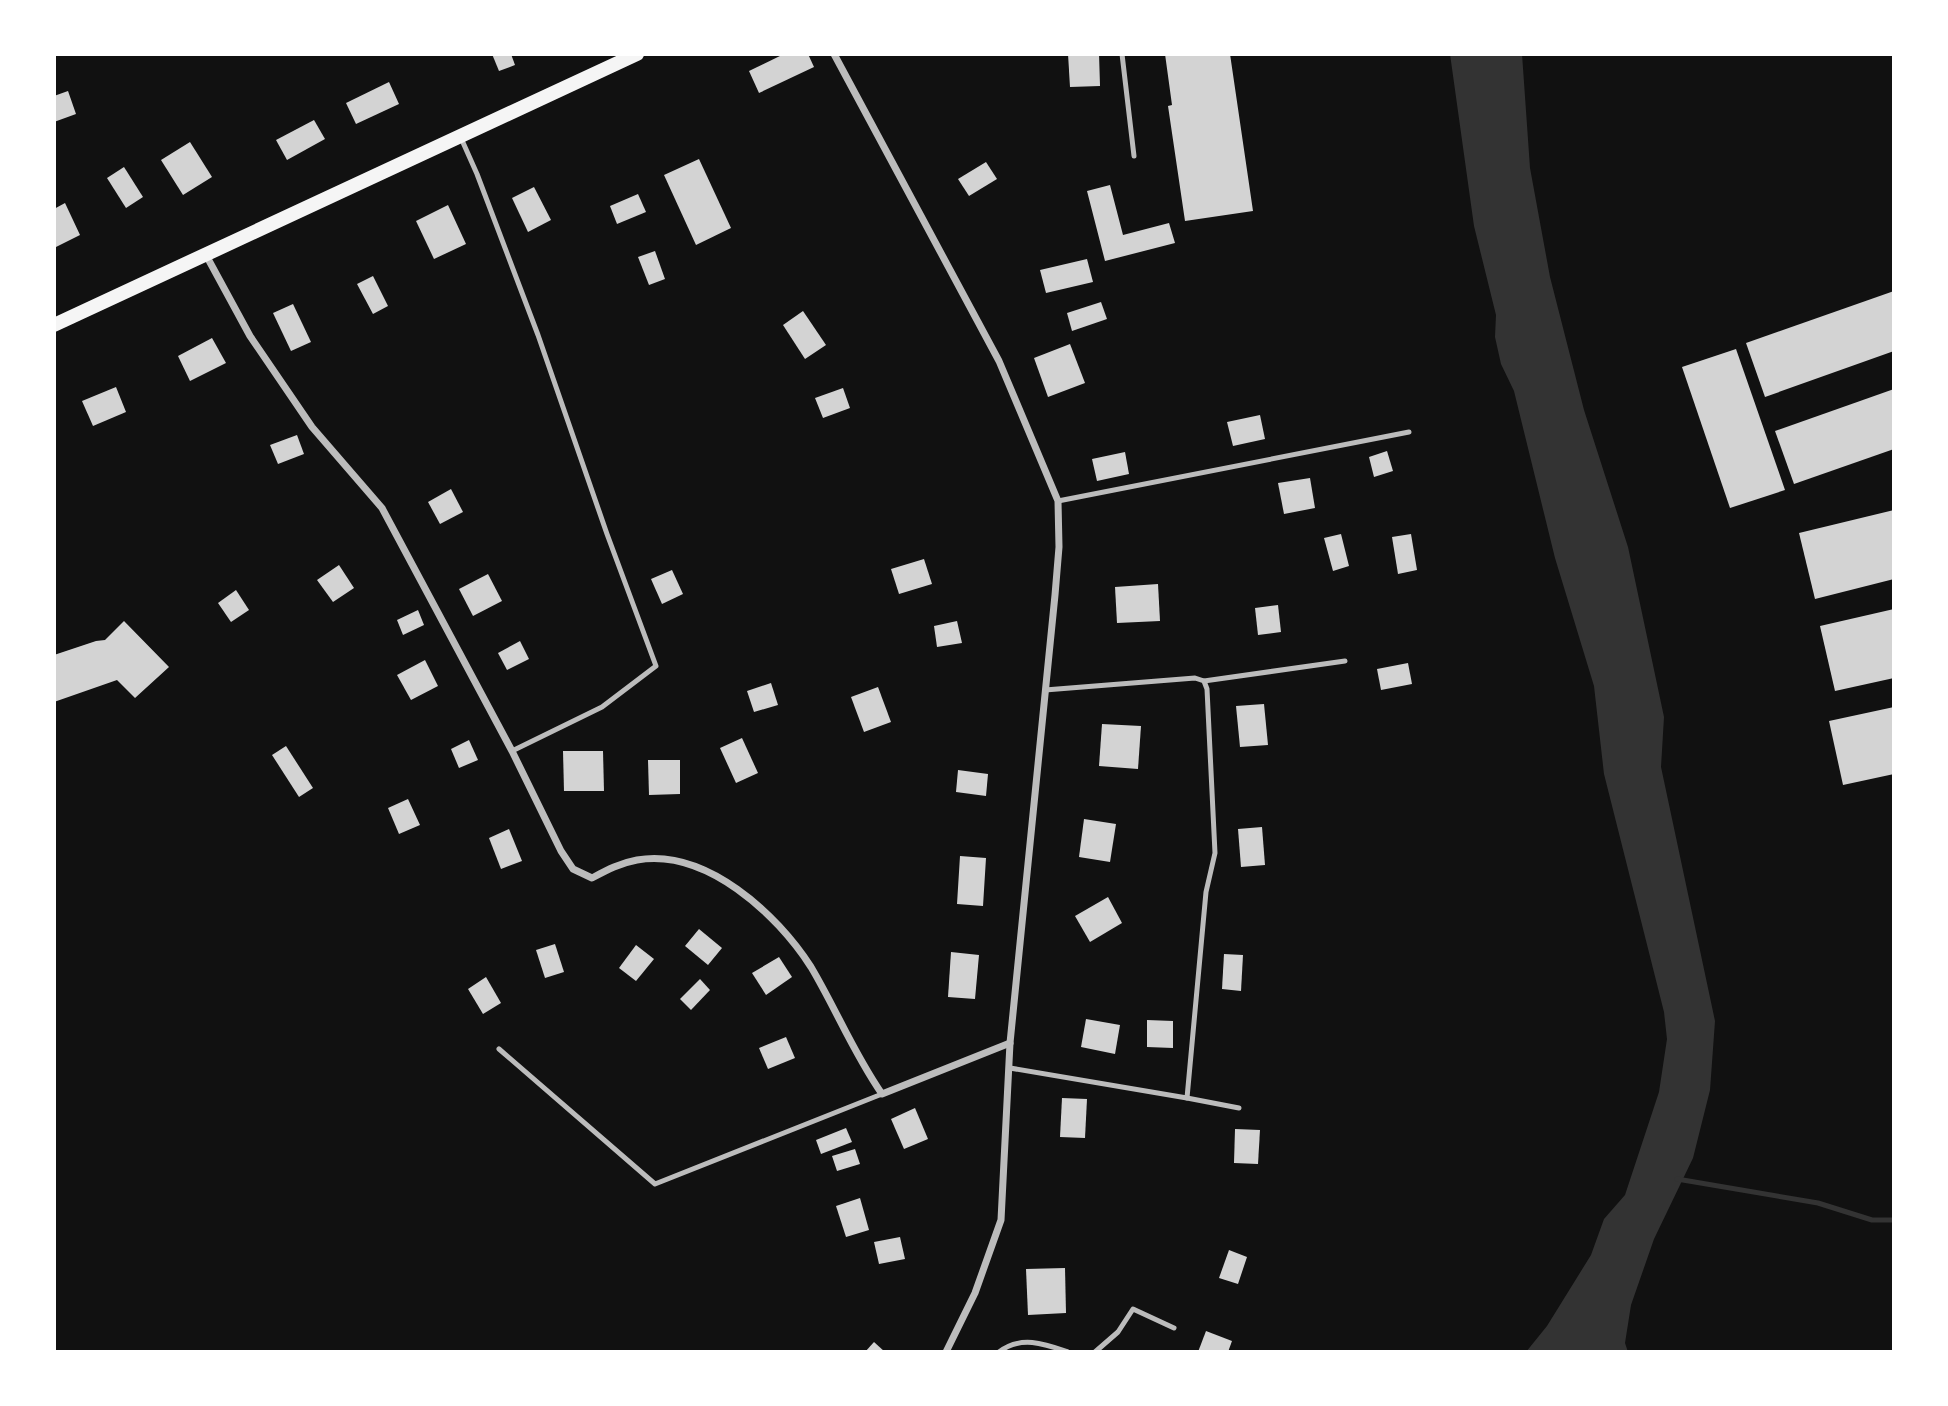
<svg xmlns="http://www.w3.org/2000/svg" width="1948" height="1406" font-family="'PT Sans Narrow',sans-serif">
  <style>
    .water { fill: #333 }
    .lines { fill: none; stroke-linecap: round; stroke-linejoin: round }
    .stream { stroke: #333; stroke-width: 5 }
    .building { fill: #d3d3d3 }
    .service { stroke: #bcbcbc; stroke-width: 5 }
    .minor { stroke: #bcbcbc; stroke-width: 7 }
    .secondary { stroke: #f5f5f5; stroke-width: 14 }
  </style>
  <rect width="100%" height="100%" fill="#111"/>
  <polygon class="water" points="1450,54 1522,54 1530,168 1550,277 1584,410 1628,547 1664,717 1661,767 1715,1021 1710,1090 1693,1158 1654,1239 1631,1305 1625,1343 1628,1352 1526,1352 1547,1326 1591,1255 1604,1219 1625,1195 1659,1092 1667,1039 1664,1012 1604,774 1594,686 1555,558 1514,391 1501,364 1495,337 1496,315 1474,226"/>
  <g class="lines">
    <polyline class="stream" points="1677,1179 1818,1203 1872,1220 1894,1220"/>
  </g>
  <g class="building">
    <polygon points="492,54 511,54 515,65 499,71"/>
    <polygon points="784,54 808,54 814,67 759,93 749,71"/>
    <polygon points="1068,54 1099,54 1100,86 1070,87"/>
    <polygon points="1165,54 1230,54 1253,211 1185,221 1168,106 1172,105"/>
    <polygon points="389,82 399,104 356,124 346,103"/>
    <polygon points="68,91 76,114 54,122 54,96"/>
    <polygon points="314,120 325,139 287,160 276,140"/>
    <polygon points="190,142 212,177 183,195 161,160"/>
    <polygon points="699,159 731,228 696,245 664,175"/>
    <polygon points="986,162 997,179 969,196 958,179"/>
    <polygon points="124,167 143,197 126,208 107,178"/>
    <polygon points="1110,185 1123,235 1169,223 1175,243 1105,261 1087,191"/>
    <polygon points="534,187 551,220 528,232 512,198"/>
    <polygon points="638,194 646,212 617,224 610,206"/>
    <polygon points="65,203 80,235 54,248 54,209"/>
    <polygon points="448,205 466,244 434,259 416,221"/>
    <polygon points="655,251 665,279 649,285 638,257"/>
    <polygon points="1087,259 1093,282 1046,293 1040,270"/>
    <polygon points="373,276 388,306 373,314 357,284"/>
    <polygon points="1894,291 1894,351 1765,397 1746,343"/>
    <polygon points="1101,302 1107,319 1072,331 1067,313"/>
    <polygon points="293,304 311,342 291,351 273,313"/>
    <polygon points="803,311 826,345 805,359 783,325"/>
    <polygon points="212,338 226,363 190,381 178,356"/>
    <polygon points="1070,344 1085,383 1048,397 1034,358"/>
    <polygon points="1736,349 1785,490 1730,508 1682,367"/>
    <polygon points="116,387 126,412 93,426 82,401"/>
    <polygon points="843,388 850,408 823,418 815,398"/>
    <polygon points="1894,389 1894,449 1794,484 1775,431"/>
    <polygon points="1260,415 1265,439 1233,446 1227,422"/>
    <polygon points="297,435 304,454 278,464 270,445"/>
    <polygon points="1387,451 1393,471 1374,477 1369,457"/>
    <polygon points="1125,452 1129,474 1097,481 1092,459"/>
    <polygon points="1310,478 1315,508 1284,514 1278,483"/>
    <polygon points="451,489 463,512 440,524 428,502"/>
    <polygon points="1894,510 1894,579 1815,599 1799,533"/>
    <polygon points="1341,534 1349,566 1333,571 1324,538"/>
    <polygon points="1411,534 1417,570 1398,574 1392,537"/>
    <polygon points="924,559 932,584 899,594 891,569"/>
    <polygon points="339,565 354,588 333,602 317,580"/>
    <polygon points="672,570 683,594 662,604 651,579"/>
    <polygon points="488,574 502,601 473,616 459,589"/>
    <polygon points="1158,584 1160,621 1117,623 1115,587"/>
    <polygon points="236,590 249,610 231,622 218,603"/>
    <polygon points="1278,605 1281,632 1258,635 1255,608"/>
    <polygon points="1894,609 1894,678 1835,691 1820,626"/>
    <polygon points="418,610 424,625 403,635 397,620"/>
    <polygon points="124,621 169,667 135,698 117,680 54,702 54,655 96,641 105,640"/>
    <polygon points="957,621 962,643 937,647 934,626"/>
    <polygon points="520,641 529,659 507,670 498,653"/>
    <polygon points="425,660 438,686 411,700 397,675"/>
    <polygon points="1408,663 1412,684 1381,690 1377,669"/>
    <polygon points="771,683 778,705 754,712 747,691"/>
    <polygon points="878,687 891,722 864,732 851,697"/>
    <polygon points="1264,704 1268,745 1240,747 1236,706"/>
    <polygon points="1894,707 1894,774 1843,785 1829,721"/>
    <polygon points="1102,724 1141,726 1138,769 1099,766"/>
    <polygon points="742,738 758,773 736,783 720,748"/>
    <polygon points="469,740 478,760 459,768 451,749"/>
    <polygon points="286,746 313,788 299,797 272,755"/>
    <polygon points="563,751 603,751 604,791 564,791"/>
    <polygon points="648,760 680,760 680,794 649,795"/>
    <polygon points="958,770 988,774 986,796 956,792"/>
    <polygon points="408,799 420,825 399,834 388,808"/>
    <polygon points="1084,819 1116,824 1110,862 1079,857"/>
    <polygon points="1262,827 1265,865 1241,867 1238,829"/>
    <polygon points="509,829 522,861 501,869 489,838"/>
    <polygon points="960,856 986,858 983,906 957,904"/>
    <polygon points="1108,897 1122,923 1090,942 1075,916"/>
    <polygon points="699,929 722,948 708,965 685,946"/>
    <polygon points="555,944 564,972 545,978 536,950"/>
    <polygon points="636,945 654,959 636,981 619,968"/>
    <polygon points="951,952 979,955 975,999 948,997"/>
    <polygon points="1224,954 1243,955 1241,991 1222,989"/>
    <polygon points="779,957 792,977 766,995 752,973"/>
    <polygon points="486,977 501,1003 483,1014 468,989"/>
    <polygon points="700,979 710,990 691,1010 680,999"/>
    <polygon points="1086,1019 1120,1025 1115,1054 1081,1047"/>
    <polygon points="1147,1020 1173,1021 1173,1048 1147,1047"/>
    <polygon points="786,1037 795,1058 768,1069 759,1048"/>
    <polygon points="1062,1098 1087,1099 1085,1138 1060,1137"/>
    <polygon points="915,1108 928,1139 904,1149 891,1119"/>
    <polygon points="846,1128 852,1142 821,1154 816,1140"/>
    <polygon points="1235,1129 1260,1130 1258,1164 1234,1163"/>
    <polygon points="855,1149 860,1164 837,1171 832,1156"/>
    <polygon points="860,1198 869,1230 846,1237 836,1206"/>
    <polygon points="900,1237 905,1259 879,1264 874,1242"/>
    <polygon points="1229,1250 1247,1257 1238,1284 1219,1278"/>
    <polygon points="1065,1268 1066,1313 1028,1315 1026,1269"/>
    <polygon points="1206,1331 1232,1341 1228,1352 1198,1352"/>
    <polygon points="874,1342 885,1352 865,1352"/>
  </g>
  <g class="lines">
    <g class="service">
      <polyline points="1122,54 1134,156"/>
      <polyline points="461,138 477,174 538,335 607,534 656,666 602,707 512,751"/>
      <polyline points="1058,501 1409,432"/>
      <polyline points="1204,681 1345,661"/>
      <polyline points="1045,690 1195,678 1204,681 1207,689 1215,853 1206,892 1187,1098"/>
      <polyline points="499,1049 655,1184 882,1094"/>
      <polyline points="1010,1068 1187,1098 1239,1108"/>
      <path d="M999,1352C1021,1335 1045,1344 1068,1352"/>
      <polyline points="1095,1352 1118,1332 1133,1309 1174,1328"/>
    </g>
    <g class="minor">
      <polyline points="834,54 999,361 1058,501 1059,547 1055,595 1010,1043 1001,1220 975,1293 946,1352"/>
      <path d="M206,255L250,336L312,427L382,508L512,751L561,851L573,869L592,878C607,870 620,863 637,860C706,848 777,914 811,967C836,1009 854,1054 882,1094L1010,1043"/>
    </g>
    <polyline class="secondary" points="54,325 637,54"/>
  </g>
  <rect width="1948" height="1406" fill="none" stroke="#ffffff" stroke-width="112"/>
</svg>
